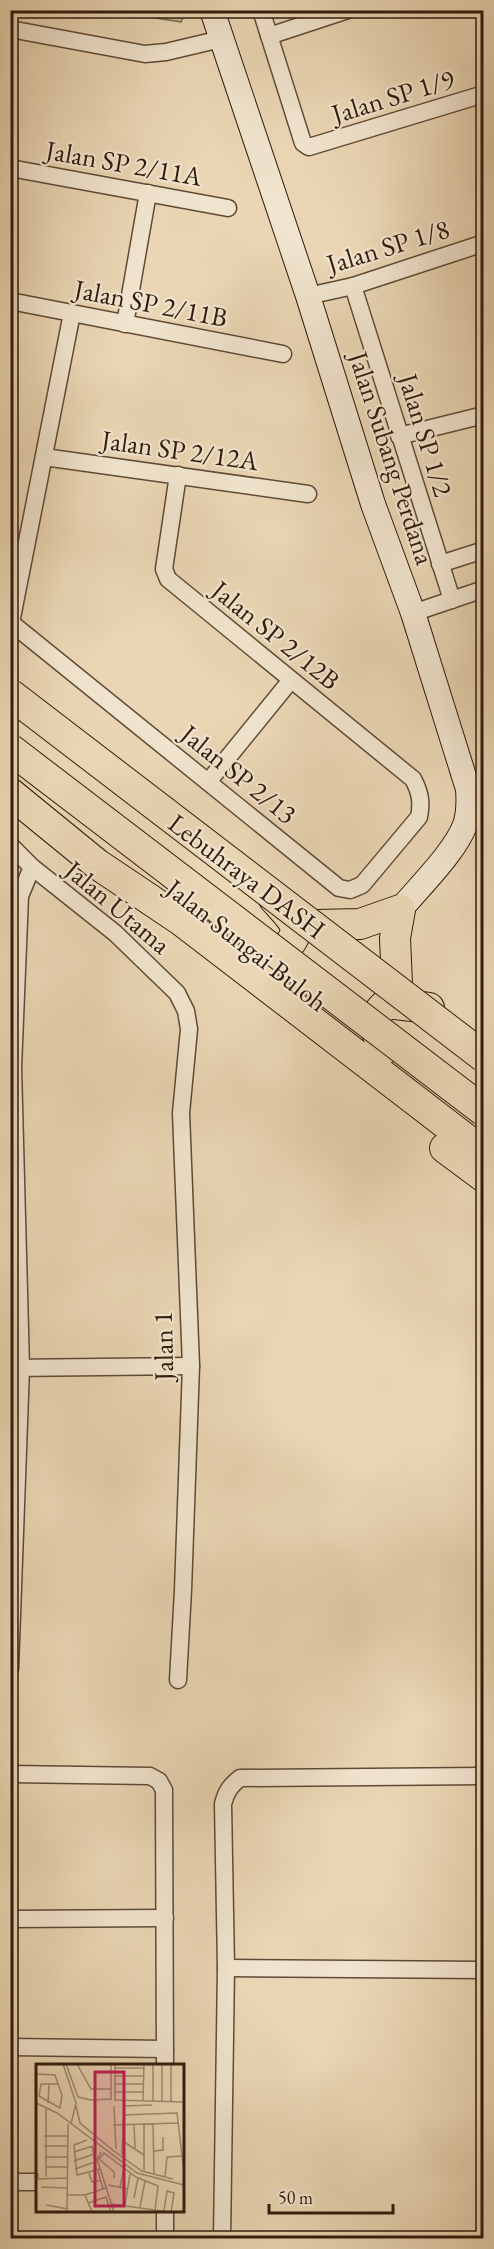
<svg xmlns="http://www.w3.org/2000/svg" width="494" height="2249" font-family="'EB Garamond',serif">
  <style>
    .green { fill: #bdbc89; stroke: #776c4b; stroke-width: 1.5 }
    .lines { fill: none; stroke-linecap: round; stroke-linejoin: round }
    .street-casing { stroke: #5f4a37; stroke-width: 19 }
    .secondary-casing { stroke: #311b0d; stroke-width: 26 }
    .highway-casing { stroke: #311b0d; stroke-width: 32 }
    .street { stroke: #f1e4ce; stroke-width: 16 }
    .secondary { stroke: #f1e4ce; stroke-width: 24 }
    .highway { stroke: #ead6b4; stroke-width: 30 }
    .highway-bridge-casing { stroke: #311b0d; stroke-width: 32; stroke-linecap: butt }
    .highway-bridge { stroke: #ead6b4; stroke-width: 30 }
    .labels { text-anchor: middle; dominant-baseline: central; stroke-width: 4.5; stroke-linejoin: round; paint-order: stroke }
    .street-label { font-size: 27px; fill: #311b0d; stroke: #f1e4ce }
    .inset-road { fill: none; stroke: #a08b71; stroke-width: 1.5 }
    .view { fill: #c2185b; fill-opacity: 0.15; stroke: #c2185b; stroke-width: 3 }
    .inset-edge { fill: none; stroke: #311b0d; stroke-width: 3 }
  </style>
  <rect width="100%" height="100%" fill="#ead6b4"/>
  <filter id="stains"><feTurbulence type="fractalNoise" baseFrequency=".00333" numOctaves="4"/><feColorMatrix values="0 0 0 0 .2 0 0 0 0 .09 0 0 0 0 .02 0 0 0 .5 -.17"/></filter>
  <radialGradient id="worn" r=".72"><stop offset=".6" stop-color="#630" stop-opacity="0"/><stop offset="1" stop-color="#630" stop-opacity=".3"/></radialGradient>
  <polygon class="green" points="109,11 186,11 181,22"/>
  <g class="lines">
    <defs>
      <g id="street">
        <polyline points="261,10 303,143 309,147 484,94"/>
        <polyline points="10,29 145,54 166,52 221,39"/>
        <polyline points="269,36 348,10"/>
        <polyline points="10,168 228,208"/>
        <polyline points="353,286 452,600"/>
        <polyline points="308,296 353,286 484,243"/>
        <polyline points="10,301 283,354"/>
        <polyline points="125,324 148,193"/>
        <polyline points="399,436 484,415"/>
        <polyline points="44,457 308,494"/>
        <polyline points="440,564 484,550"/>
        <polyline points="413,613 484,589"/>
        <path d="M10,622L339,888L350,890L362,885L419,817C422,802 420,792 413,779L168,579L164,569L178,475"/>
        <polyline points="11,623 72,313"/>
        <polyline points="208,782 291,680"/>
        <polyline points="10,845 32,867 115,933 177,993 186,1011 189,1029 181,1113 191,1366 183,1590 178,1680"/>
        <polyline points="11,1368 191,1366"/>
        <polyline points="10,1669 21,1368 13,1068 20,896 32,867"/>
        <polyline points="10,1774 150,1776 159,1781 164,1790 165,2066"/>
        <polyline points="10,1919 165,1918"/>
        <polyline points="226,1968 484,1970"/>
        <polyline points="10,2047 165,2049"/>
        <polyline points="10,2182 38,2182"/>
        <polyline points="165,2212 165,2238"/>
        <path d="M222,2238L226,1968L223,1804C226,1792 230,1786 240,1778L484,1776"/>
      </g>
      <path id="secondary" d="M212,10L308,296L373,504L413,613L468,789C469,802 469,813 465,825C455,852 419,887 400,910"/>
      <g id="highway">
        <polyline points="10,793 97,864 182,921 484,1153"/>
        <polyline points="316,925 360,924 400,910 395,938 397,984"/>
        <path d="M261,956L276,957C307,931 297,924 274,899"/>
        <path d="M384,1049C375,1025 366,1022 387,1003L429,1008"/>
        <polyline points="445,1148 484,1177"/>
      </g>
    </defs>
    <use href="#street" class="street-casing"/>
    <use href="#secondary" class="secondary-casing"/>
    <use href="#highway" class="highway-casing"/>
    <use href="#street" class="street"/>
    <use href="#secondary" class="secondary"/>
    <use href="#highway" class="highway"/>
    <defs>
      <g id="highway-bridge">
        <polyline points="10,694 484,1057"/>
        <polyline points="10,749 484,1111"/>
      </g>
    </defs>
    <use href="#highway-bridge" class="highway-bridge-casing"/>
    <use href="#highway-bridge" class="highway-bridge"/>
  </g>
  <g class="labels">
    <g class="street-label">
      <text transform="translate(393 96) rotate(-17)">Jalan SP 1/9</text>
      <text transform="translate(124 163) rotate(10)">Jalan SP 2/11A</text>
      <text transform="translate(388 246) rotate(-17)">Jalan SP 1/8</text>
      <text transform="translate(151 303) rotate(11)">Jalan SP 2/11B</text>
      <text transform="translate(426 435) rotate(73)">Jalan SP 1/2</text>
      <text transform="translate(180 450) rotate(8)">Jalan SP 2/12A</text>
      <text transform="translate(392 458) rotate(72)">Jalan Subang Perdana</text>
      <text transform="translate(276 635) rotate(39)">Jalan SP 2/12B</text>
      <text transform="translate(239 774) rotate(39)">Jalan SP 2/13</text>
      <text transform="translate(247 876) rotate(37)">Lebuhraya DASH</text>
      <text transform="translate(118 907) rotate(40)">Jalan Utama</text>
      <text transform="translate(247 945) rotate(38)">Jalan Sungai Buloh</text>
      <text transform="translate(163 1346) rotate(-91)">Jalan 1</text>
    </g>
  </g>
  <g transform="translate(36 2064)">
    <rect width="148" height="148" fill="#ead6b4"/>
    <path class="inset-road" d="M27,0L40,39L35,60M30,0L42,33L55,36L75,35V0M41,0L55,25H75M79,0V36L148,38M117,0V38M126,0V38M135,0V38M79,4H108M0,10L19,11L26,31L24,44L3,32L5,20H22M79,12H108M79,20H108M79,28H108M107,36L108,0M0,39L21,49L101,109L148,121M12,39L13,20M40,42L44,59L79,88M78,42L80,85M10,43V113M87,51L141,49L148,109M117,60L118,110M77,61L142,59M98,61L99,84M8,72H32M51,76L38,81L41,111L64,105M88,78L108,91M8,82H32M75,85L106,107L137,115M118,87L127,86V73M38,88L57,82M65,88L61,95L78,148M86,90L88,42L116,41M9,93H32M38,97L58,90M10,103H31M39,105L59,98L56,82M108,106V60M62,107L67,125M2,109V115L31,114M53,109L56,118L65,116M129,112L131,93L148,92M78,114V108L63,95L68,89L100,113L122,122L119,146M72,121L92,125M5,123L31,124M84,123L88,105M32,131H49L70,124M49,131L56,148M98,134L102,114M52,139L70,133L75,148M75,140L133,148M10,141L32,145M89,141L94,110M104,143L109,117M128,147L131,127L138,129L135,148M31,148L32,60"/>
    <path class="view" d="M59,8H88V142H59Z"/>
    <rect width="148" height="148" class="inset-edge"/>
  </g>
  <rect width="494" height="2249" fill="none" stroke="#ead6b4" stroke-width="36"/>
  <rect x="12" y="12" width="470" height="2225" fill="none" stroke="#311b0d" stroke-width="3"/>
  <rect x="18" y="18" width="458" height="2213" fill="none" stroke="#311b0d" stroke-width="1.5"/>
  <path d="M269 2204v9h124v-9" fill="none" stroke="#311b0d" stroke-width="3"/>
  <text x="278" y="2204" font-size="18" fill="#311b0d" stroke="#f1e4ce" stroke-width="4.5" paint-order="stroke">50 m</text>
  <rect width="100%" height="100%" filter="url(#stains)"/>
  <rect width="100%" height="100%" fill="url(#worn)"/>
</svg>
